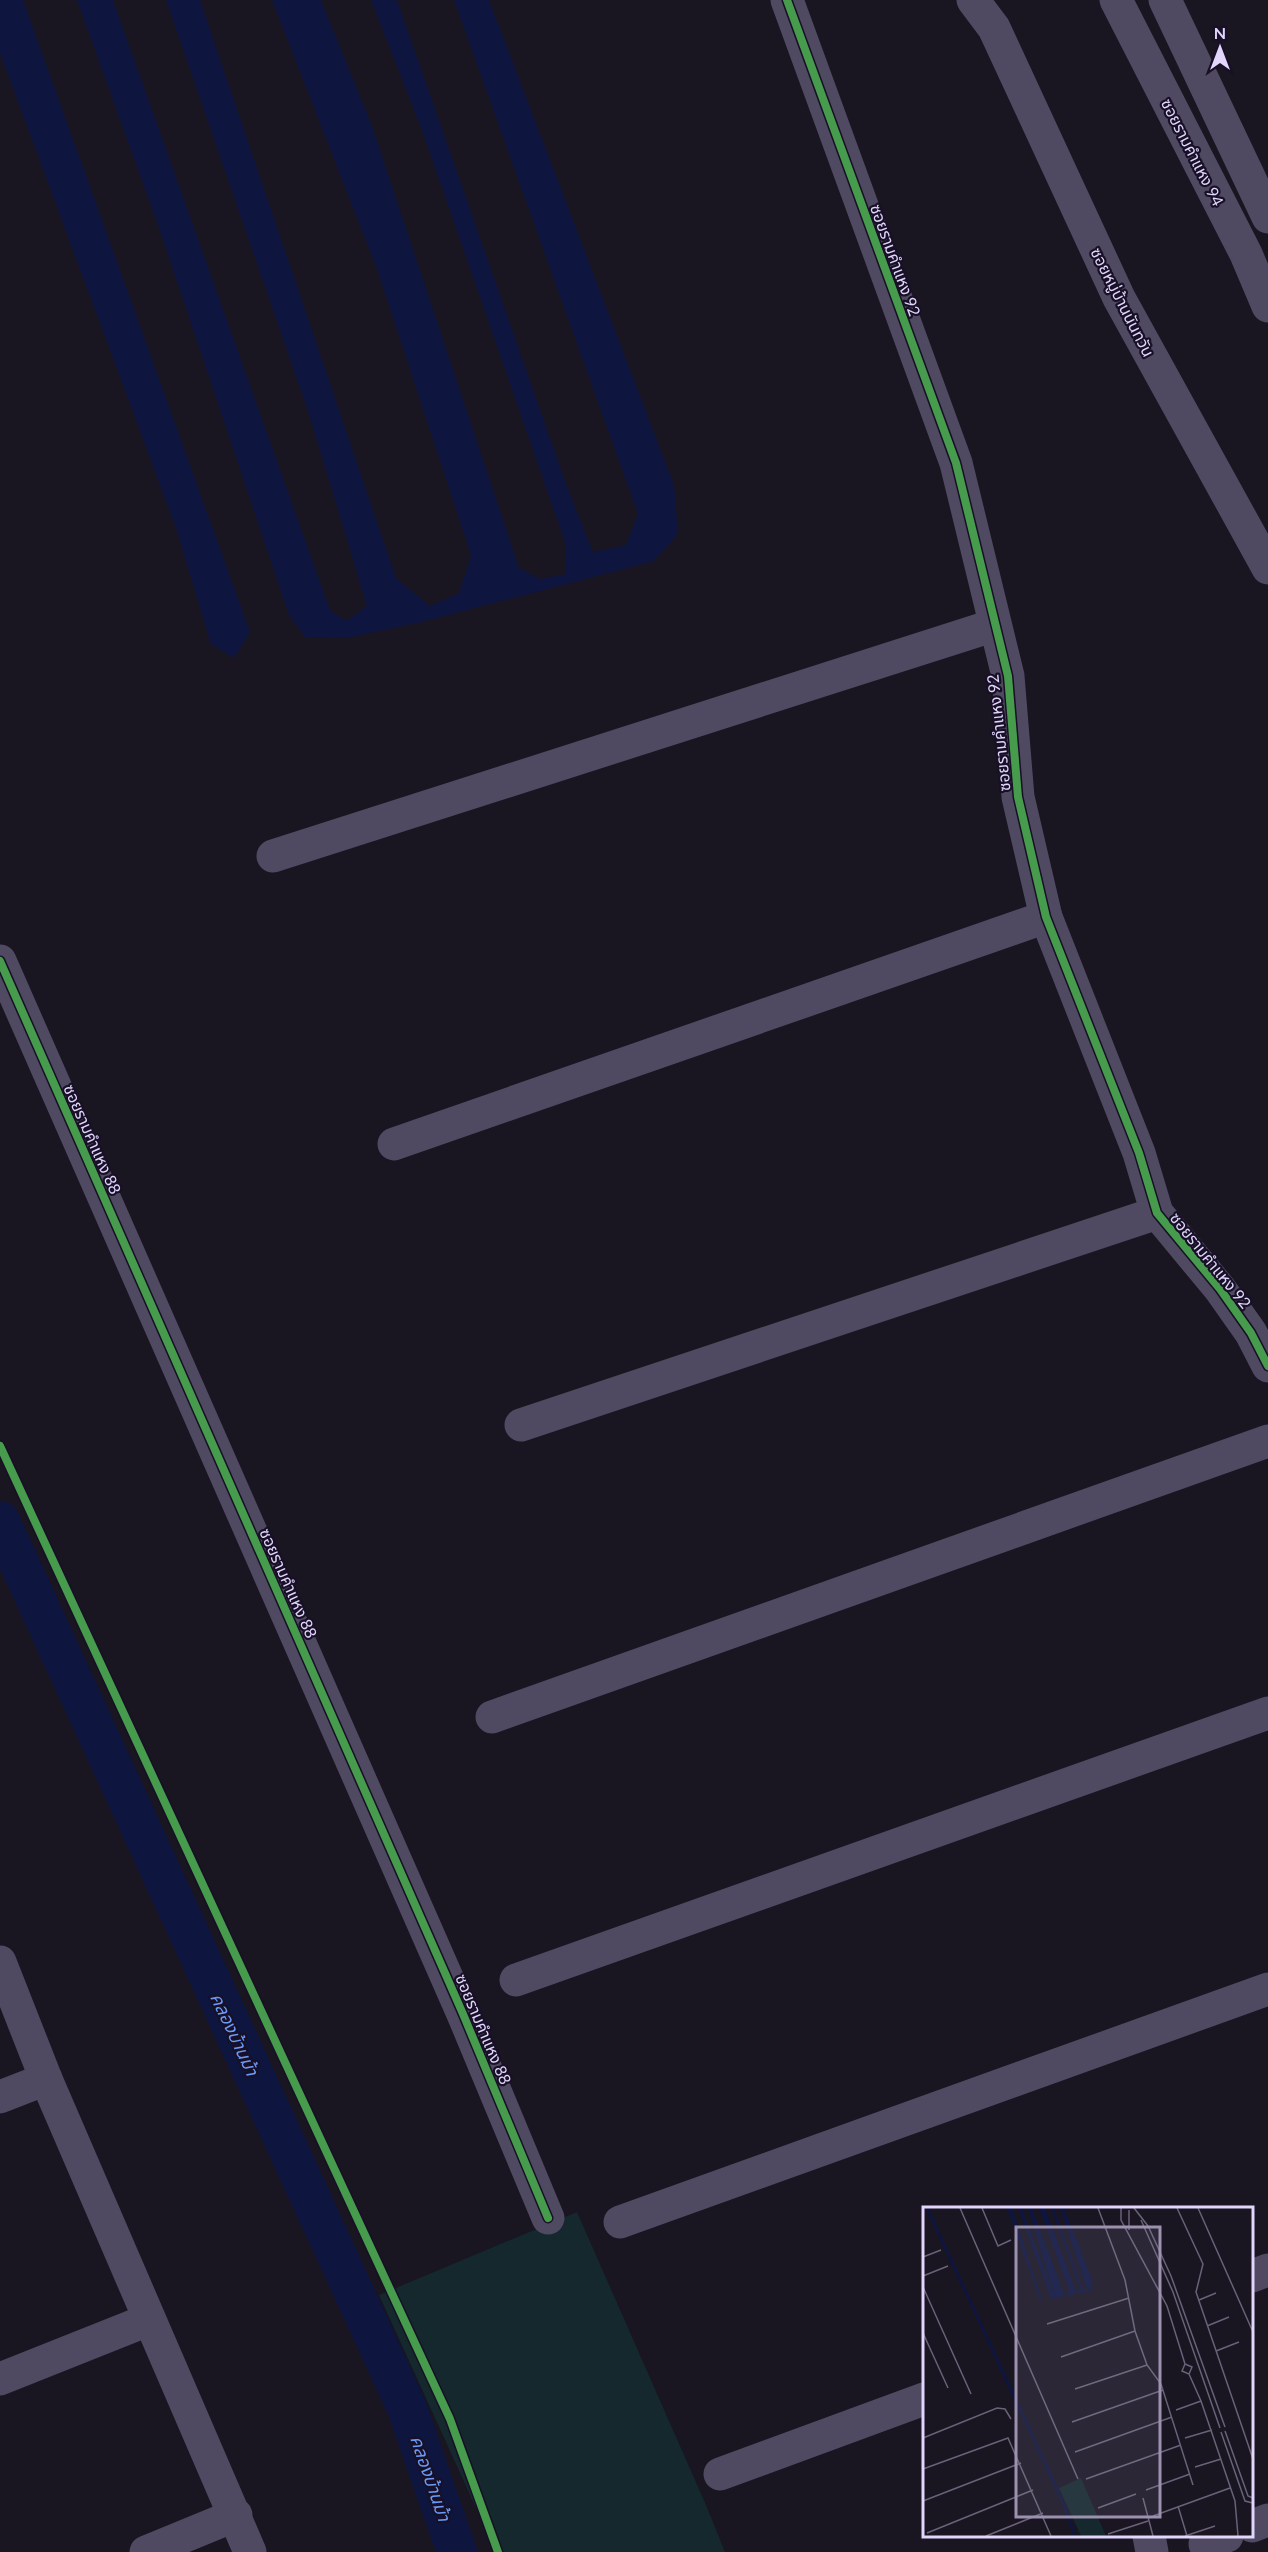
<svg xmlns="http://www.w3.org/2000/svg" width="1268" height="2552" font-family="Lato,'Noto Sans Thai',sans-serif">
  <style>
    .green { fill: #14282d }
    .water { fill: #0e163f }
    .lines { fill: none; stroke-linecap: round; stroke-linejoin: round }
    .canal { stroke: #0e163f; stroke-width: 40 }
    .minor { stroke: #4f4a61; stroke-width: 33 }
    .cycleway-casing { stroke: #181026; stroke-width: 11 }
    .cycleway { stroke: #469c4c; stroke-width: 8 }
    .labels { text-anchor: middle; dominant-baseline: central; stroke-width: 4.5; stroke-linejoin: round; paint-order: stroke }
    .street-label { font-size: 16px; fill: #e2d6fd; stroke: #181026 }
    .water-label { font-size: 18px; font-style: italic; fill: #699af9; stroke: #181026 }
    .inset-river { fill: none; stroke: #0e163f; stroke-width: 3 }
    .inset-road { fill: none; stroke: #696279; stroke-width: 1.5 }
    .view { fill: #9c92b0; fill-opacity: 0.15; stroke: #9c92b0; stroke-width: 3 }
    .inset-edge { fill: none; stroke: #e2d6fd; stroke-width: 3 }
  </style>
  <rect width="100%" height="100%" fill="#191521"/>
  <polygon class="green" points="577,2212 706,2505 725,2552 496,2552 379,2295"/>
  <g class="water">
    <polygon points="0,0 23,0 250,632 234,658 211,644 177,531 0,53"/>
    <polygon points="77,0 113,0 330,610 346,621 367,606 309,414 166,0 200,0 396,578 430,606 459,593 471,555 377,269 272,0 321,0 372,126 519,568 540,579 566,574 565,542 422,130 371,0 397,0 566,484 593,552 626,545 638,514 454,0 489,0 674,485 678,534 654,561 422,622 346,638 305,637 289,615 158,225"/>
  </g>
  <g class="lines">
    <polyline class="canal" points="0,1521 407,2408 457,2552"/>
    <g class="minor">
      <polyline points="787,0 956,463 1008,676 1018,797 1046,917 1139,1153 1157,1213 1220,1289 1251,1333 1268,1366"/>
      <polyline points="973,0 994,28 1119,298 1268,568"/>
      <polyline points="1116,0 1246,254 1268,306"/>
      <polyline points="1165,0 1268,217"/>
      <polyline points="273,856 995,625"/>
      <polyline points="0,961 463,2014 548,2218"/>
      <polyline points="394,1144 1046,917"/>
      <polyline points="521,1425 1157,1213"/>
      <polyline points="492,1717 1268,1441"/>
      <polyline points="0,1962 46,2079 250,2552"/>
      <polyline points="516,1980 1268,1713"/>
      <polyline points="0,2097 46,2079"/>
      <polyline points="620,2222 1268,1989"/>
      <polyline points="1252,2276 1268,2270"/>
      <polyline points="0,2379 148,2320"/>
      <polyline points="720,2474 924,2399"/>
      <polyline points="1252,2526 1268,2520"/>
      <polyline points="1149,2536 1152,2552"/>
      <polyline points="1205,2544 1227,2536"/>
      <polyline points="146,2552 236,2515"/>
    </g>
    <defs>
      <g id="cycleway">
        <polyline points="787,0 956,463 1008,676 1018,797 1046,917 1139,1153 1157,1213 1220,1289 1251,1333 1268,1366"/>
        <polyline points="0,961 463,2014 548,2218"/>
        <polyline points="0,1446 450,2419 498,2552"/>
      </g>
    </defs>
    <use href="#cycleway" class="cycleway-casing"/>
    <use href="#cycleway" class="cycleway"/>
  </g>
  <g class="labels">
    <g class="street-label">
      <text transform="translate(1193 152) rotate(63)">ซอยรามคําแหง 94</text>
      <text transform="translate(896 260) rotate(70)">ซอยรามคําแหง 92</text>
      <text transform="translate(1123 302) rotate(63)">ซอยหมู่บ้านนันทวัน</text>
      <text transform="translate(998 733) rotate(-96)">ซอยรามคําแหง 92</text>
      <text transform="translate(93 1139) rotate(66)">ซอยรามคำแหง 88</text>
      <text transform="translate(1211 1260) rotate(51)">ซอยรามคําแหง 92</text>
      <text transform="translate(289 1583) rotate(66)">ซอยรามคำแหง 88</text>
      <text transform="translate(484 2029) rotate(67)">ซอยรามคำแหง 88</text>
    </g>
    <g class="water-label">
      <text transform="translate(235 2034) rotate(65)">คลองบ้านม้า</text>
      <text transform="translate(431 2478) rotate(71)">คลองบ้านม้า</text>
    </g>
  </g>
  <g transform="translate(923 2207)">
    <rect width="330" height="330" fill="#191521"/>
    <path d="M158,271L183,329H158L136,281Z" fill="#14282d"/>
    <path d="M84,1H89L120,95L117,93ZM95,1H99L132,91L105,1H109L142,89L146,83L116,1H122L154,86L157,82L128,1H131L160,82H164L137,1H141L170,75L167,84L128,92Z" fill="#0e163f"/>
    <path class="inset-river" d="M4,1L139,293L152,329"/>
    <path class="inset-road" d="M37,1L155,272M59,1L75,39L88,33M175,1L202,73L212,124L224,158L238,177L270,278M198,1V13L244,99L262,157M211,1L225,19L248,69L302,220M254,1L280,57L273,85L330,252M275,1L330,125M206,3V23M218,13L250,85L297,221M0,50L18,43M0,69L25,59M0,80L48,187M276,93L293,86M124,117L206,91M284,119L306,110M0,126L25,181M293,144L316,135M138,150L212,124M266,167L269,160L262,157L259,164L266,167L278,194L312,294L315,329M152,182L224,158M253,203L278,194M149,215L240,183M302,224L325,289L330,291M298,225L322,294L330,296M0,231L74,201L82,202L88,212M262,231L289,223M152,245L249,210M272,260L298,252M0,262L85,231L128,329M163,272L258,238M223,283L267,267M220,291L230,329M0,294L98,256M255,299L264,329M175,301L213,287M230,309L307,281M4,326L110,283M185,327L225,314M63,329L120,306M262,329L292,319"/>
    <path class="view" d="M93,20H237V310H93Z"/>
    <rect width="330" height="330" class="inset-edge"/>
  </g>
  <g transform="translate(1220 48)" stroke="#181026" stroke-width="4.5" paint-order="stroke">
  <path d="M0-4.5L10 22L0 15L-10 22Z" fill="#e2d6fd"/>
  <text y="-9" font-size="16" font-weight="bold" text-anchor="middle" fill="#e2d6fd">N</text>
  </g>
</svg>
